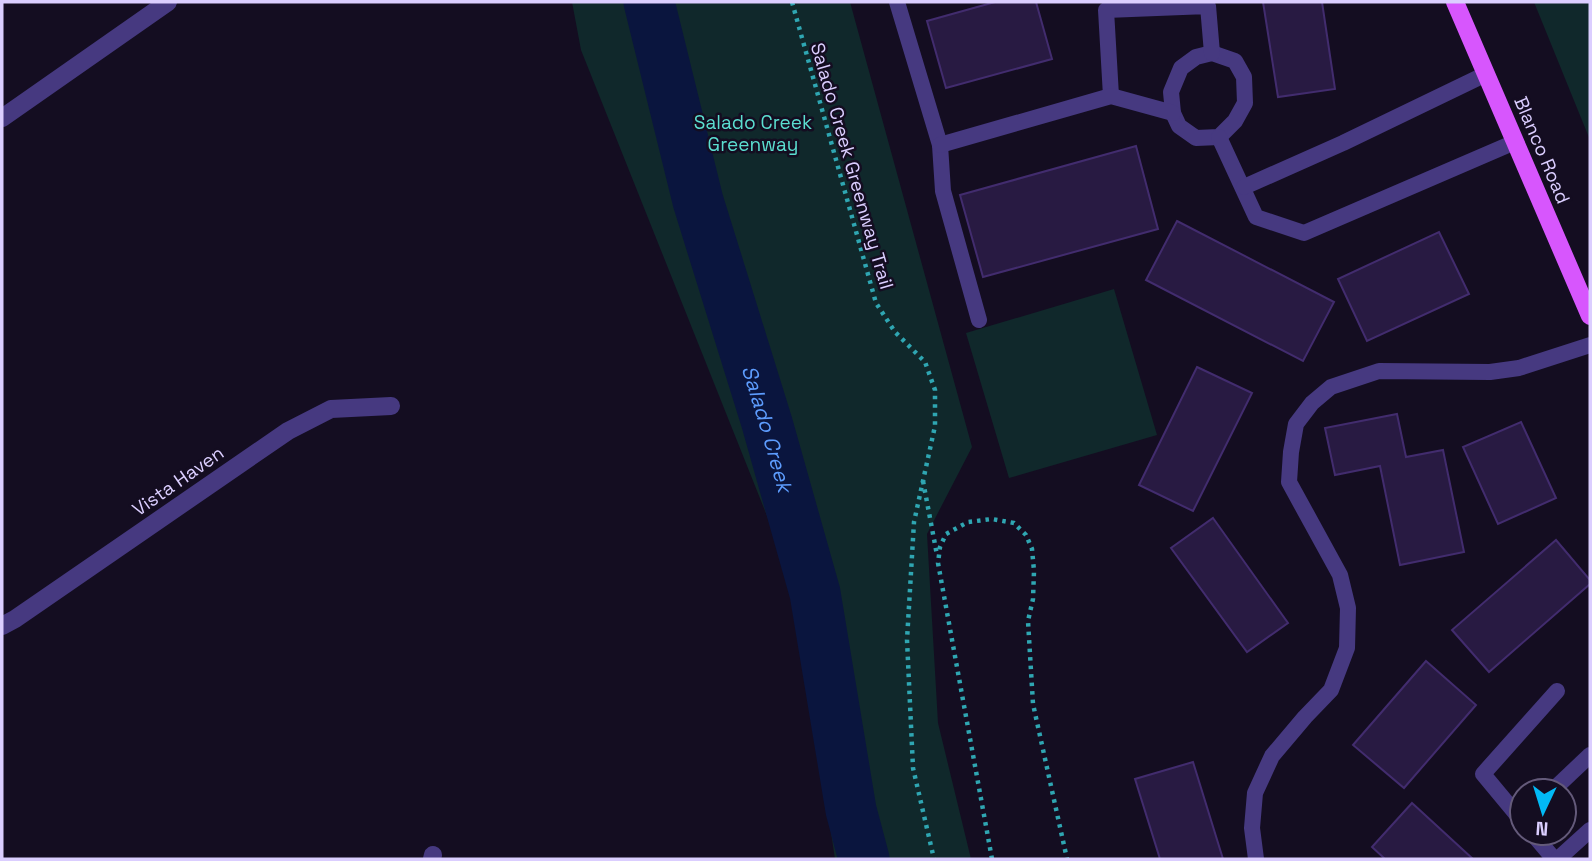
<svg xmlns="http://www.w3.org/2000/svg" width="1592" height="861" font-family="'Space Grotesk',sans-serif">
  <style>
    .green { fill: #10282b }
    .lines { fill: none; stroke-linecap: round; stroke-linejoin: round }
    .river { stroke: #0a153e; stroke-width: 51 }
    .building { fill: #281a42; stroke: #422c6e; stroke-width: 2 }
    .path { stroke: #2fa6b2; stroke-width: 4.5; stroke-dasharray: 3.5 5; stroke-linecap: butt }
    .service { stroke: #463980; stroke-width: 16 }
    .minor { stroke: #463980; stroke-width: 18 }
    .primary { stroke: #d756fd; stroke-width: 18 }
    .labels { text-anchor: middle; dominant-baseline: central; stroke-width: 5; stroke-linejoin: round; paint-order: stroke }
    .park-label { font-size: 19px; fill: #5bded0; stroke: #140d21 }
    .street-label { font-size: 19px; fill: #dbceff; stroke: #140d21 }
    .water-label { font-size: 21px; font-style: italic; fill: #5d9cfd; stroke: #140d21 }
  </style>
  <rect width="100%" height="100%" fill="#140d21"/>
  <g class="green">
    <polygon points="572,2 850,2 972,447 927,534 938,723 971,859 835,859 793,581 581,50"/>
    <polygon points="1534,2 1590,2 1590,140"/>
    <polygon points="1114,289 1157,435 1009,478 966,333"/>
  </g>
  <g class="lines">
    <path class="river" id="s1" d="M649,2L698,201L767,423L815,593L851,810L864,859"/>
  </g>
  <g class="building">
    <polygon points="995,2 1036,2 1052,59 946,88 927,21"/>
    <polygon points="1263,2 1322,2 1335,89 1278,97"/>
    <polygon points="1136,146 1158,229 983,277 960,195"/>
    <polygon points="1177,221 1334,302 1303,361 1146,280"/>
    <polygon points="1439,232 1469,294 1367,341 1338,279"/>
    <polygon points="1197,367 1252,393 1193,511 1139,485"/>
    <polygon points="1397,414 1406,457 1443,450 1464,552 1400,565 1380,466 1335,475 1325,428"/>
    <polygon points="1521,422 1556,498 1498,524 1463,447"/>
    <polygon points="1213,518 1288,623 1247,652 1171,548"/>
    <polygon points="1556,540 1590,580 1590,584 1489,672 1452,630"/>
    <polygon points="1426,661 1476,705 1404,788 1353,745"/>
    <polygon points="1193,762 1223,859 1160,859 1135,779"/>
    <polygon points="1412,803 1473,859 1385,859 1372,847"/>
  </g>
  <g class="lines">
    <g class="path">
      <polyline points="792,2 876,303 895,332 925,362 935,390 935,426 914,522 907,640 913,768 934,859"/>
      <polyline points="923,481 937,555"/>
      <polyline points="992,859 938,563 940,547 946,534 968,522 992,519 1014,523 1026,535 1032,549 1034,571 1033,599 1028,621 1033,704 1067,859"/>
    </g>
    <g class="service">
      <polyline points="897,2 940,145 943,191 979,320"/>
      <polygon points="1212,53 1235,61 1244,77 1245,103 1235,121 1219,137 1196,138 1179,126 1173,113 1171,92 1181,68 1196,57"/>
      <polyline points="1111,96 1106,10 1208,6 1212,53"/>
      <polyline points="1219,137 1256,217 1304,233 1515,142"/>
      <polyline points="940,145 1111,96 1173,113"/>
      <polyline points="1244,187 1343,143 1486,74"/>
      <polyline points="1552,791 1590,755"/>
      <polyline points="1522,821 1483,774 1557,691"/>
      <polyline points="1532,833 1554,859"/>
      <polyline points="1256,859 1252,828 1255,793 1272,756 1305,717 1331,690 1347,648 1348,608 1340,575 1289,482 1291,452 1296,424 1312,403 1331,387 1379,371 1490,372 1519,368 1590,345"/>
      <polyline points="1558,859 1590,830"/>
    </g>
    <g class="minor">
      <polyline points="2,118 168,2"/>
      <polyline points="2,626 15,619 288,431 331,409 391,406"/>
      <polyline points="432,859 433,855"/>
    </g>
    <polyline class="primary" points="1455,2 1590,316"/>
  </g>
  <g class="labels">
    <g class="park-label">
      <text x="753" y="122">Salado Creek<tspan x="753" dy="22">Greenway</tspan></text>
    </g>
    <g class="street-label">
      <text transform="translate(1542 150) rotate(67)">Blanco Road</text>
      <text transform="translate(852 166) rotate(74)">Salado Creek Greenway Trail</text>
      <text transform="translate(178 481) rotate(-35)">Vista Haven</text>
    </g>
    <g class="water-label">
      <text stroke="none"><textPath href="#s1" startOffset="443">Salado Creek</textPath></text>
    </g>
  </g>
  <rect width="1592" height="861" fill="none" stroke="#dbceff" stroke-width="7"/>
  <g transform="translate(1543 812) rotate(184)"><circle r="33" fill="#140d21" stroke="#645a7a" stroke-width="2"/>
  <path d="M0-5L12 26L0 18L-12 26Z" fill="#02baf6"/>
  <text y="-10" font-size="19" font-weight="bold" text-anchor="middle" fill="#dbceff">N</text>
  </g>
</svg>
